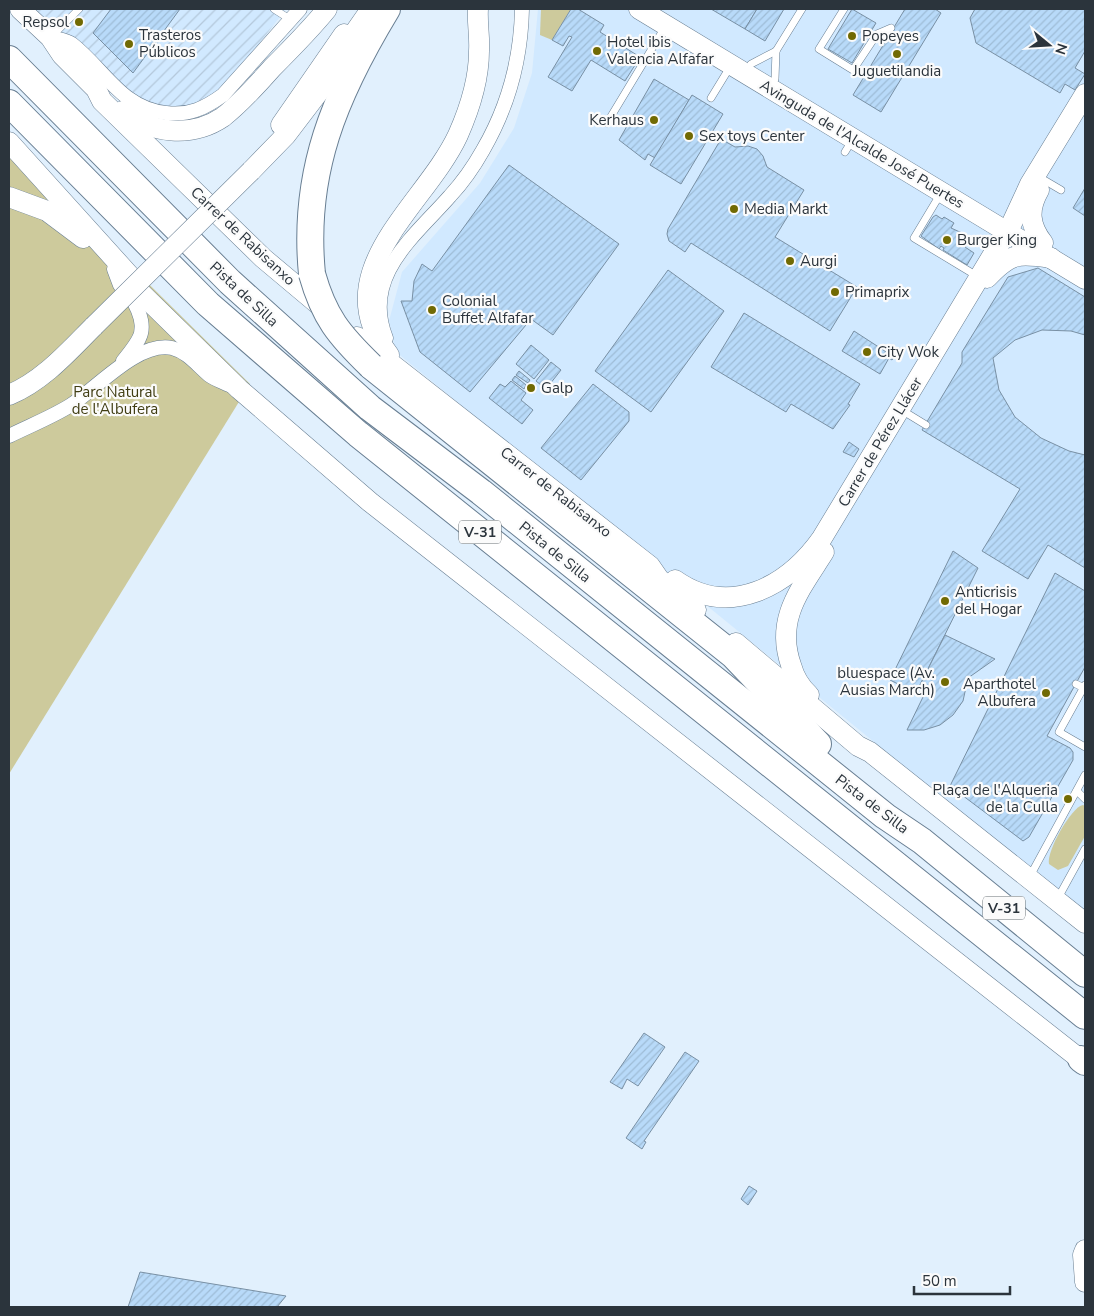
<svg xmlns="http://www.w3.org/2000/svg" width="1094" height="1316" font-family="'Nunito Sans',sans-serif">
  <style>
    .built { fill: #d1e9ff }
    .industrial { fill: url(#industrial-furrows) }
    .green { fill: #cdca9c }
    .building { fill: url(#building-hatch); stroke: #7990a4 }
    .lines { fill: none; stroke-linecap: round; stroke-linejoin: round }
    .lane-casing { stroke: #687e92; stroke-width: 8 }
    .street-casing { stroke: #687e92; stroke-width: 15 }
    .secondary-casing { stroke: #687e92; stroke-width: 21 }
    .highway-casing { stroke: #687e92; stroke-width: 28 }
    .lane { stroke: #fff; stroke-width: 7 }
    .street { stroke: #fff; stroke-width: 14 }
    .secondary { stroke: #fff; stroke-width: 20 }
    .highway { stroke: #fff; stroke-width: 26 }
    .secondary-bridge-casing { stroke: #687e92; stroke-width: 21; stroke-linecap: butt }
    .highway-bridge-casing { stroke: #687e92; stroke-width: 28; stroke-linecap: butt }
    .secondary-bridge { stroke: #fff; stroke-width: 20 }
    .highway-bridge { stroke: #fff; stroke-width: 26 }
    .poi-dot { fill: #716a03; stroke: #fbfbfb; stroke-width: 2 }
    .labels { text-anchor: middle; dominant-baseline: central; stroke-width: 4.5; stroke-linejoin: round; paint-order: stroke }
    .shield { fill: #fbfbfb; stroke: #697075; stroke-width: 1 }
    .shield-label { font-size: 14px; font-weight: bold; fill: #2b343c }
    .poi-label { font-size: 15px; fill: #2b343c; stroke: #fbfbfb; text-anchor: start }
    .street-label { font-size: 15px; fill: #2b343c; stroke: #fbfbfb }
    .park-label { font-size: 15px; fill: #403d13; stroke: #fbfbfb }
  </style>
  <defs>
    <pattern id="industrial-furrows" width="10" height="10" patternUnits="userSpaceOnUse" patternTransform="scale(1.25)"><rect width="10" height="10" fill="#d1e9ff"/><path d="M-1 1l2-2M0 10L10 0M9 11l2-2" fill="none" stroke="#b4c8db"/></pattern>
    <pattern id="building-hatch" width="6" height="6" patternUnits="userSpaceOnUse" patternTransform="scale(1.25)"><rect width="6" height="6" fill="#b8daf9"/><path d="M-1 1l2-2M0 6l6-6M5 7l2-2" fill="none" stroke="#9ebcd6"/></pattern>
  </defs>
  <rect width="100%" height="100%" fill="#e1f0fd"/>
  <polygon class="built" points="538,9 1085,9 1085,911 939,795 396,352 389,321 402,272 480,183 514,128 532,73"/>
  <polygon class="industrial" points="34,9 286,9 237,72 198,109 146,111"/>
  <g class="green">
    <polygon points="541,9 571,9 552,40 540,35"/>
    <polygon points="9,146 250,384 9,774"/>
    <path d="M1083,805L1085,806V836L1068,866L1058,870L1049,864C1046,852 1071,807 1083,805Z"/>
  </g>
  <g class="building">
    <polygon points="111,9 180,9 133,73 93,33"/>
    <polygon points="571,9 578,9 604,25 600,32 640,57 625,81 591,60 572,91 548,77 572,37 569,36 563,46 552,40"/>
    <polygon points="711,9 757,9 745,29"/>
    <polygon points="757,9 784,9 765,41 745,29"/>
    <polygon points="852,9 876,23 852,63 828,49"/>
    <polygon points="905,9 935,9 941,13 881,112 853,95"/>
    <polygon points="975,9 1085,9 1085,51 1075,68 1085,74 1075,90 1065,84 1060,93 976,43 970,18"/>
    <polygon points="654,79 689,100 655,158 648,154 645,160 619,140"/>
    <polygon points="692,95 723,114 681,184 650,165"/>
    <polygon points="721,139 735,147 748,146 757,149 763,156 767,167 804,190 775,237 857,287 830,331 691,243 685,252 669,241 667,234 668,229"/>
    <polygon points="509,165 619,244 553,335 531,319 470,392 420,352 401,301 412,301 414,281 422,264 432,271"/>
    <polygon points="1085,188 1085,216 1073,208"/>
    <polygon points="936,215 942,219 944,217 954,223 951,228 971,237 965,247 974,253 967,265 943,250 944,248 941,246 939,249 921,236 933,217"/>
    <polygon points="1038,268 1085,297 1085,335 1071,331 1042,330 1015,340 993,358 999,390 1015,417 1041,438 1069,451 1085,455 1085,568 1048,545 1028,579 982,551 1020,489 922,430 962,363 962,352 1008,277"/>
    <polygon points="668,270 724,311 651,412 595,371"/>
    <polygon points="744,313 860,384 848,404 850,405 833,429 791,404 786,412 711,367"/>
    <polygon points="854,331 894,357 892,360 889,358 880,374 842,351"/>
    <polygon points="531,345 549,360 534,379 516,364"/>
    <polygon points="551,362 561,370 546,389 536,381"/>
    <polygon points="519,371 530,380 528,383 516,375"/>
    <polygon points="515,376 526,385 524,389 512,380"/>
    <polygon points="511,381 526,393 521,400 533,410 522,424 489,398 500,384 505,387"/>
    <polygon points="593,384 629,412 629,421 581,480 541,448"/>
    <polygon points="849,442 859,449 854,457 843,452"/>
    <polygon points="953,551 978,568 916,693 890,680"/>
    <polygon points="1055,573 1085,591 1085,667 1047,736 1070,748 1073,752 1073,760 1029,837 1023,841 950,786"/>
    <polygon points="945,635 995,659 968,678 963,701 953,715 940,725 924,730 907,730 923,697 916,693"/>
    <polygon points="644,1033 665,1047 638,1086 627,1079 622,1089 610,1082"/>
    <polygon points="685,1052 699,1061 644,1141 646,1142 642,1149 626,1138"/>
    <polygon points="749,1186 757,1191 748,1205 741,1199"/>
    <polygon points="140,1272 286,1296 277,1307 128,1307"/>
  </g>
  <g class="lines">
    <defs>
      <g id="lane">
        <polyline points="274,9 291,20"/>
        <polyline points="844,9 819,49 853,70 877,34 891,28"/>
        <polyline points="51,37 79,9"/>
        <polyline points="751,64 776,51"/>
        <polyline points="775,79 776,51 802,9"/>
        <polyline points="711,98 730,67"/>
        <polyline points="607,123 665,27"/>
        <polyline points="845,152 853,139"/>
        <polyline points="1044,180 1061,190"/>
        <polyline points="941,193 914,238 977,276"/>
        <polyline points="908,414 926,425"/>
        <polyline points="1076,684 1084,688"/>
        <polyline points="1085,685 1059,732 1085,747"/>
        <polyline points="1077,791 1085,799"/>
        <polyline points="1029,878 1085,775"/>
        <polyline points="1058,898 1085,849"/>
      </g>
      <g id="street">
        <path d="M50,37C57,39 67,40 72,44C104,69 122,109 166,113C189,116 205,108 223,95L300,9"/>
        <polyline points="114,269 120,285"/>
        <path d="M386,338C361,276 415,236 450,196C463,182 474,166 483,150C508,107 521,58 522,9"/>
        <path d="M123,361C141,339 149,330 134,302"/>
        <path d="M9,436C29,426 52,417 71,405C97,388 138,341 172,348C188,352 197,365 209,375C214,379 223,382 229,385"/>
      </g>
      <g id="secondary">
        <polyline points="20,9 50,37 62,55 96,89 102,101 263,258 325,310"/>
        <polyline points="639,9 1085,279"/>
        <polyline points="341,52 371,9"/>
        <path d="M123,111C151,134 192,138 223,117C241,103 257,85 272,68C291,49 310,30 327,9"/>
        <polyline points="281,125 344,34"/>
        <polyline points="9,142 130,276"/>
        <polyline points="251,171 286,135 356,43"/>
        <path d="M1039,190C1028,209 1029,225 1043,243"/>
        <polyline points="9,197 47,211 83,238"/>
        <path d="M987,278C1010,253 1018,253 1051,258"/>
        <polyline points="142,294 239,389 370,502 1085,1063"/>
        <polyline points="357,337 650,566 659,579 696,610"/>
        <path d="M389,355C324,272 425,206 458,135C470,108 479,80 479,51C480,37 477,23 478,9"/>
        <path d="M9,395C43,381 69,351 94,326"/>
        <path d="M675,580C730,619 788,586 822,538L1012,223L1030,184L1085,94"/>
        <polyline points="736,643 858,746 870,752 1085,923"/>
        <path d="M809,695C800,687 794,676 791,665C775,619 800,590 824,552"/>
        <polyline points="1085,1250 1083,1255 1085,1282"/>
      </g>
      <g id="highway">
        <polyline points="9,59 230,282 370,408 481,492 885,816 922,841 1085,974"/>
        <polyline points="9,103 208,304 358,434 1085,1016"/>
        <path d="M312,274C302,172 335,95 387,9"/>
        <polyline points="371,366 733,655 818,744"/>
        <polyline points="1081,1059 1085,1062"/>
      </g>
    </defs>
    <use href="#lane" class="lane-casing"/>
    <use href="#street" class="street-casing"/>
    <use href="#secondary" class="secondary-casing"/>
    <use href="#highway" class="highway-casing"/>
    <use href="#lane" class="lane"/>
    <use href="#street" class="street"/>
    <use href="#secondary" class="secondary"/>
    <use href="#highway" class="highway"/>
    <defs>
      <polyline id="secondary-bridge" points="94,326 251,171"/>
      <path id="highway-bridge" d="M312,274C324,317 339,335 371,366"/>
    </defs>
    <use href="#secondary-bridge" class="secondary-bridge-casing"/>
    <use href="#highway-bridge" class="highway-bridge-casing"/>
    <use href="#secondary-bridge" class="secondary-bridge"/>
    <use href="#highway-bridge" class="highway-bridge"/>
  </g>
  <g class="poi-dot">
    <circle cx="79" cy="22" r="5"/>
    <circle cx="852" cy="36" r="5"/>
    <circle cx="129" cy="44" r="5"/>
    <circle cx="597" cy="51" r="5"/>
    <circle cx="897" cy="54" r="5"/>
    <circle cx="654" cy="120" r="5"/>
    <circle cx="689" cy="136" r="5"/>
    <circle cx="734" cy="209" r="5"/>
    <circle cx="947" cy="240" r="5"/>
    <circle cx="790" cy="261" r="5"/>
    <circle cx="835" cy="292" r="5"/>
    <circle cx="432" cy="310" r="5"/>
    <circle cx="867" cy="352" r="5"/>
    <circle cx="531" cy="388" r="5"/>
    <circle cx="945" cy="601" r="5"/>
    <circle cx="945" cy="682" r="5"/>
    <circle cx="1046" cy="693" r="5"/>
    <circle cx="1068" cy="799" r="5"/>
  </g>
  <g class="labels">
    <g class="shield">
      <rect x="459" y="520.5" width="42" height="23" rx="4"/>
      <rect x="983" y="896.5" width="42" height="23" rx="4"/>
    </g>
    <g class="shield-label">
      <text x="480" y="532">V-31</text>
      <text x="1004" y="908">V-31</text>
    </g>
    <g class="poi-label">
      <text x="69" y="22" text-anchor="end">Repsol</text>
      <text x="139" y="35">Trasteros<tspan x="139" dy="17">Públicos</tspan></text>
      <text x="862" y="36">Popeyes</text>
      <text x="607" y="42">Hotel ibis<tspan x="607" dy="17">Valencia Alfafar</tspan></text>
      <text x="897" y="71" text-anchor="middle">Juguetilandia</text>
      <text x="644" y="120" text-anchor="end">Kerhaus</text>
      <text x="699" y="136">Sex toys Center</text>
      <text x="744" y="209">Media Markt</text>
      <text x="957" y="240">Burger King</text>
      <text x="800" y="261">Aurgi</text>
      <text x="845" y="292">Primaprix</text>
      <text x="442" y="301">Colonial<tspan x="442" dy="17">Buffet Alfafar</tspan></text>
      <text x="877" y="352">City Wok</text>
      <text x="541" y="388">Galp</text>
      <text x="955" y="592">Anticrisis<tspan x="955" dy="17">del Hogar</tspan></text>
      <text x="935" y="673" text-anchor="end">bluespace (Av.<tspan x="935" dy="17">Ausias March)</tspan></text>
      <text x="1036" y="684" text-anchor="end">Aparthotel<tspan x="1036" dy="17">Albufera</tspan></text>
      <text x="1058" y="790" text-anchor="end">Plaça de l'Alqueria<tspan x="1058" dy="17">de la Culla</tspan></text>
    </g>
    <g class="street-label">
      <text transform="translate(862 144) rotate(31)">Avinguda de l'Alcalde José Puertes</text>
      <text transform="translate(243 236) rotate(43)">Carrer de Rabisanxo</text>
      <text transform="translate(244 294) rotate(43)">Pista de Silla</text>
      <text transform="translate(880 442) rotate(-59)">Carrer de Pérez Llácer</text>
      <text transform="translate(556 492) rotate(38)">Carrer de Rabisanxo</text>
      <text transform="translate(555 552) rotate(39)">Pista de Silla</text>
      <text transform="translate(872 804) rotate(37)">Pista de Silla</text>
    </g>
    <g class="park-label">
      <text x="115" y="392">Parc Natural<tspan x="115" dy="17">de l'Albufera</tspan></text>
    </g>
  </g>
  <rect width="1094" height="1316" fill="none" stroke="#2b343c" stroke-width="20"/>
  <g transform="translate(1049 45) rotate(108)" stroke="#fbfbfb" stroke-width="4" paint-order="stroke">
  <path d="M0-4L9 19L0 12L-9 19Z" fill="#2b343c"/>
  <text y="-8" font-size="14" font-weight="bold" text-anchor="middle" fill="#2b343c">N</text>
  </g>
  <path d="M914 1286v8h96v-8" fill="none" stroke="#2b343c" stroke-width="2.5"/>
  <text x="922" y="1286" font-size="15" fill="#2b343c" stroke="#fbfbfb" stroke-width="4" paint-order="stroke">50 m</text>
</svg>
